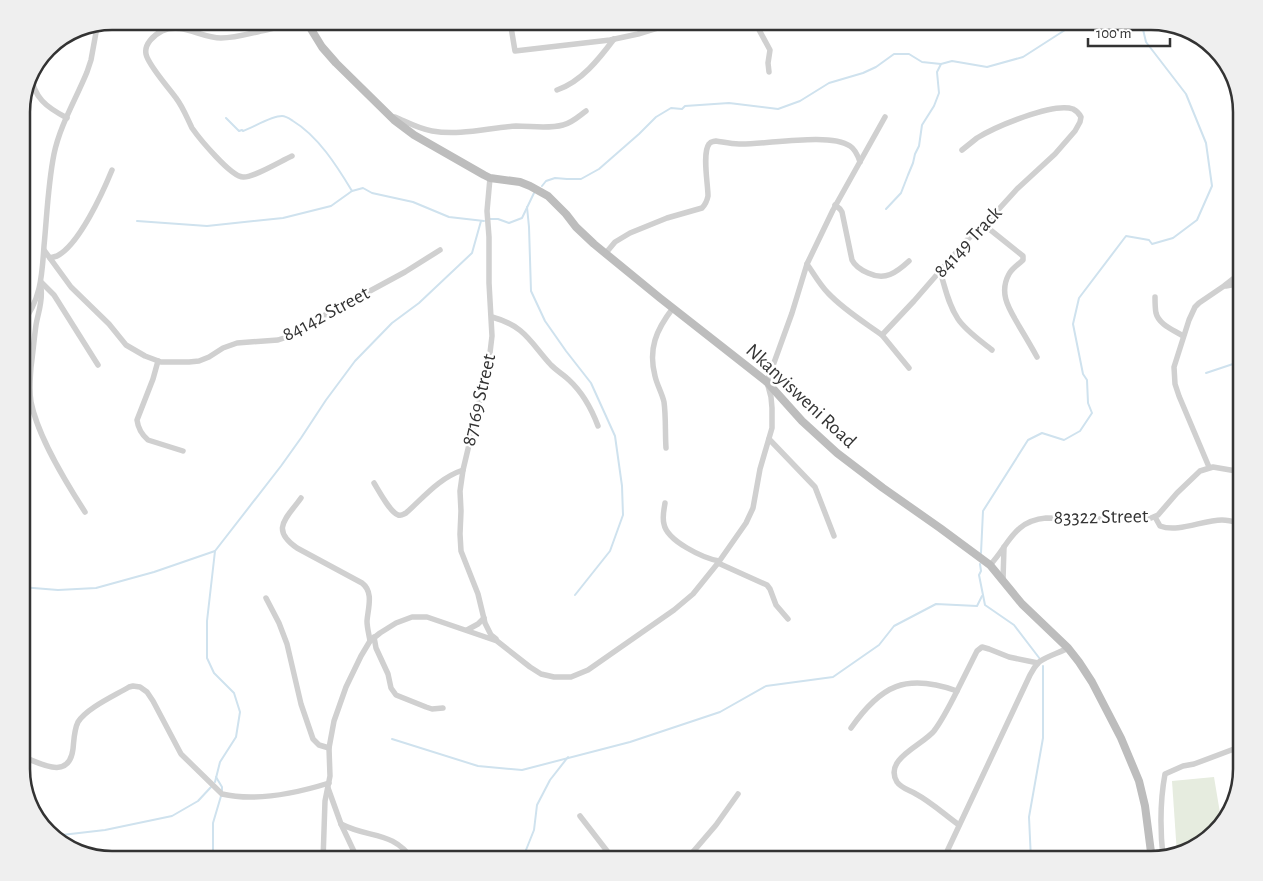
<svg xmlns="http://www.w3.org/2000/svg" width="1263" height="881" font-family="'Alegreya Sans',sans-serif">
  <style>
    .green { fill: #e6ecdf }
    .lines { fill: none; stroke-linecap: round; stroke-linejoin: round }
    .stream { stroke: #cfe2ee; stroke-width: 2 }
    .street { stroke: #d0d0d0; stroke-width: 5.5 }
    .secondary { stroke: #bdbdbd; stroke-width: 8 }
    .labels { text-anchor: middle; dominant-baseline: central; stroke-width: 5; stroke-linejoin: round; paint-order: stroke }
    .street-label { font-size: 20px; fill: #333; stroke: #fff }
    .rim { fill: none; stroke: #333; stroke-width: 2.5 }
  </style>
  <rect width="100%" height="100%" fill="#fff"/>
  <polygon class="green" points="1214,777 1222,825 1191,850 1177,854 1172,781"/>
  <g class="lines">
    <g class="stream">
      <path d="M226,118L239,131L242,130L243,131C254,127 271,116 282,116C286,116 290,119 293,121C318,136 337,166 352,191L363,188L372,193L413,202L449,217L484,221"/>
      <polyline points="542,186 546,181 555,178 567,179 581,179 599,169 639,134 656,117 671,108 682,109 685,106 729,103 778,109 800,101 829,83 863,73 876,67 894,54 909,54 922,62 941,64 952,61 987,67 1023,57 1079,21"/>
      <polyline points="527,207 529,227 531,291 545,321 566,351 591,383 615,436 622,486 623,515 610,551 575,595"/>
      <polyline points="886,209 901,193 908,175 913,163 915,154 919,146 922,125 934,106 939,93 937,72 941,64"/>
      <polyline points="490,219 498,219 509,223 522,218 534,193"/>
      <polyline points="137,221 207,226 283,218 331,206 352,191"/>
      <polyline points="1206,373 1242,361"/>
      <polyline points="981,553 983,511 1028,440 1042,433 1064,440 1080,431 1092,413 1088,403 1087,380 1083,374 1073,324 1079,298 1126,236 1149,240 1152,244 1173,238 1197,220 1212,186 1206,143 1186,94 1146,42 1141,21"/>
      <polyline points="980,564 981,571 979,575 985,605 1014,625 1040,659"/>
      <polyline points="21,587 58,590 96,588 154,572 215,551"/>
      <polyline points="392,739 478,766 522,770 630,742 720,712 766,686 833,677 879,645 894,626 936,604 977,606 982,596"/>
      <polyline points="216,777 222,787 222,791"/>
      <polyline points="215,782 220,762 236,737 240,712 234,693 214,673 207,658 207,621 215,551 281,466 301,438 326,400 355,361 392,323 419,303 472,253 481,221"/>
      <polyline points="53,836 105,830 172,816 198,801 211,787"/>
      <polyline points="213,860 213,823 221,796"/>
      <polyline points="520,860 526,850 534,830 537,805 550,780 568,757"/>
      <polyline points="1031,860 1029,817 1043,738 1043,666"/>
    </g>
    <g class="street">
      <polyline points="510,21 515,51 610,40 638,34 680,21"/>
      <polyline points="756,21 758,28 770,50 768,63 769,72"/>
      <path d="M935,21C947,26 957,29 969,21"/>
      <path d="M30,73C34,98 46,107 67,118"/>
      <path d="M557,90C581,82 599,59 614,39"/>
      <path d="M390,117H395C407,122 419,129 432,131C460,136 488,128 516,126C532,126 548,129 563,125C572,123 579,116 586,111"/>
      <path d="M292,156C281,161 253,178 243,177C231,177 199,138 192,128C187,118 183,107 176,98C169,88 148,65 146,54C144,44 154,35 162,31C182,22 201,38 221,38C236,38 251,33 266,30C278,27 291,24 303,21"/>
      <polyline points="490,178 487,211 489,237 489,283 492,336 489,361 463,470 460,491 461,511 460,534 461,551 478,594 485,623 491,635 496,639"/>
      <path d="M835,205L840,209L842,212L852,260C855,266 861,270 868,273C885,281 896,273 909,261"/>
      <path d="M983,224L1023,256V260C1018,265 1012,268 1009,274C998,294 1010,310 1019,326C1025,336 1031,346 1037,357"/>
      <polyline points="44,250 71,287 109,324 126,345 145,356 161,362 189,362 199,361 209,357 223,348 237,343 278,340 299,333 312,325 329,312 344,305 405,272 440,250"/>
      <path d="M605,254L615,242L630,233L667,218L702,208C706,204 707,201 708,196C708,184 702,153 709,144C711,141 712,142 716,141C723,142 731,144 739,144C765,145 829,132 850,146C855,149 858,156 860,162"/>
      <path d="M50,258C50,258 57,256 57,256C79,245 103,192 112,170"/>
      <path d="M807,264C814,274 820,285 828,293C844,310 864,322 882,335"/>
      <path d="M940,271C945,287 948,304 958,319C966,331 981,341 992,350"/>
      <polyline points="41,282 54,295 98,365"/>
      <polyline points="1226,286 1242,283"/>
      <path d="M41,288C43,301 38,313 36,325C34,339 33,353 31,367C30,379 29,391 31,402C38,437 65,481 85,512"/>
      <path d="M1155,297C1155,302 1155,308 1156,313C1159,325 1174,330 1183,336"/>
      <path d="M492,317C525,326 530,342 551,365C557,371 564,375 569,380C582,392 592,410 598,426"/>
      <path d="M21,325C41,300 42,276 44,246C47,215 48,184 54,154C60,125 76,99 87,72L91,60L97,27"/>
      <path d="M158,361L153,379L137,420C138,428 141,434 148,440L183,451"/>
      <path d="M909,368L882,335L914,301L967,240L998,210L1017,189L1055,154L1075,131L1080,122L1081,117C1079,113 1077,111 1073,109C1053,102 995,127 977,138C972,142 967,146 962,150"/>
      <polyline points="769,439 815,487 834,536"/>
      <path d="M666,448C665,433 666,416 664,402C662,393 657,385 655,376C648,349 656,330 673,308"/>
      <polyline points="1209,467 1179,396 1175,384 1174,367 1189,320 1195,307 1199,303 1224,286 1242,272"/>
      <path d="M374,483C379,491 390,512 398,515C402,516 402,515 406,513C424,497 439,478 463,470"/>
      <path d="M301,498C286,519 270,529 297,548L362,583C374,592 368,608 367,621C367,628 369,634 370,641"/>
      <path d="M665,503C664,510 662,517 664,524C667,541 703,558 719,561"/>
      <path d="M1155,517L1160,526C1178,533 1203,520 1222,520C1229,520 1235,522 1242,524"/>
      <polyline points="718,563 767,585 770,589 776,605 788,619"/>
      <path d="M990,565C1009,545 1013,521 1046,518L1105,519L1151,518L1158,515L1177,493L1200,471L1213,467L1242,472"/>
      <polyline points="1003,580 1004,547"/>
      <polyline points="266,598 279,623 287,644 301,704 313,739 319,745 329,748"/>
      <polyline points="467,630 478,624 484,618"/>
      <polyline points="374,637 376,648 388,674 391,688 396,695 426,707 432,709 443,708"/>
      <path d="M957,691C950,705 943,719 934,731C923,745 883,759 897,782C901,788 909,790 916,794C931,802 945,815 959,825"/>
      <path d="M851,728C881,685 906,673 957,691L977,651L982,647L989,649L1009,657L1038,663"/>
      <path d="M21,756C40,763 69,781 73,749C74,740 74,730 78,722C87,708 114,696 129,687L133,686L140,687L147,692L153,701L181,754L222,794C256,802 297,793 329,783"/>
      <polyline points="328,788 341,824 358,860"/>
      <polyline points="580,816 614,860"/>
      <path d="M341,824C370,839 392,830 413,860"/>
      <path d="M1163,857C1160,829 1160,801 1165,774L1183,766L1194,764L1242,746"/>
      <polyline points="323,860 325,801 330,776 329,748 334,721 346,687 361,656 370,641 380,633 396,623 412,617 427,617 497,641 530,667 541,674 554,677 571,677 588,670 674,610 693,594 718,563 746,523 753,508 760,469 772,428 772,408 771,397 767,382 792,313 807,264 833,210 885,117"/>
      <polyline points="686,860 716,825 738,794"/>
      <path d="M943,860L1030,675C1032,671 1035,666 1039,662C1047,656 1059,653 1068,648"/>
    </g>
    <polyline class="secondary" points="306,21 322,47 336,63 394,120 414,135 484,175 490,178 520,182 530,186 548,196 566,214 576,227 594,244 660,298 767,382 802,421 837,453 883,488 940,528 990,565 1022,604 1068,648 1079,662 1092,682 1121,738 1139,781 1145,806 1152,860"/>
  </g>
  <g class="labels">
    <g class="street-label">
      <text transform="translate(968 242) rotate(-47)">84149 Track</text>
      <text transform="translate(326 314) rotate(-28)">84142 Street</text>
      <text transform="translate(801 396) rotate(43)">Nkanyisweni Road</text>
      <text transform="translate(479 400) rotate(-77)">87169 Street</text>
      <text transform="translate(1101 517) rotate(-1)">83322 Street</text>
    </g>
  </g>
  <path d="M0 0H1263V881H0ZM112 30H1151A82 82 0 0 1 1233 112V769A82 82 0 0 1 1151 851H112A82 82 0 0 1 30 769V112A82 82 0 0 1 112 30Z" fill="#efefef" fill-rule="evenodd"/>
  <path class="rim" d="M112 30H1151A82 82 0 0 1 1233 112V769A82 82 0 0 1 1151 851H112A82 82 0 0 1 30 769V112A82 82 0 0 1 112 30Z"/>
  <path d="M1088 38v8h82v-8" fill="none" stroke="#333333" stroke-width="2.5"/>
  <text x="1096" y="38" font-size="15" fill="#333333" stroke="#ffffff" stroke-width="4" paint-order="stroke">100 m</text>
</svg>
